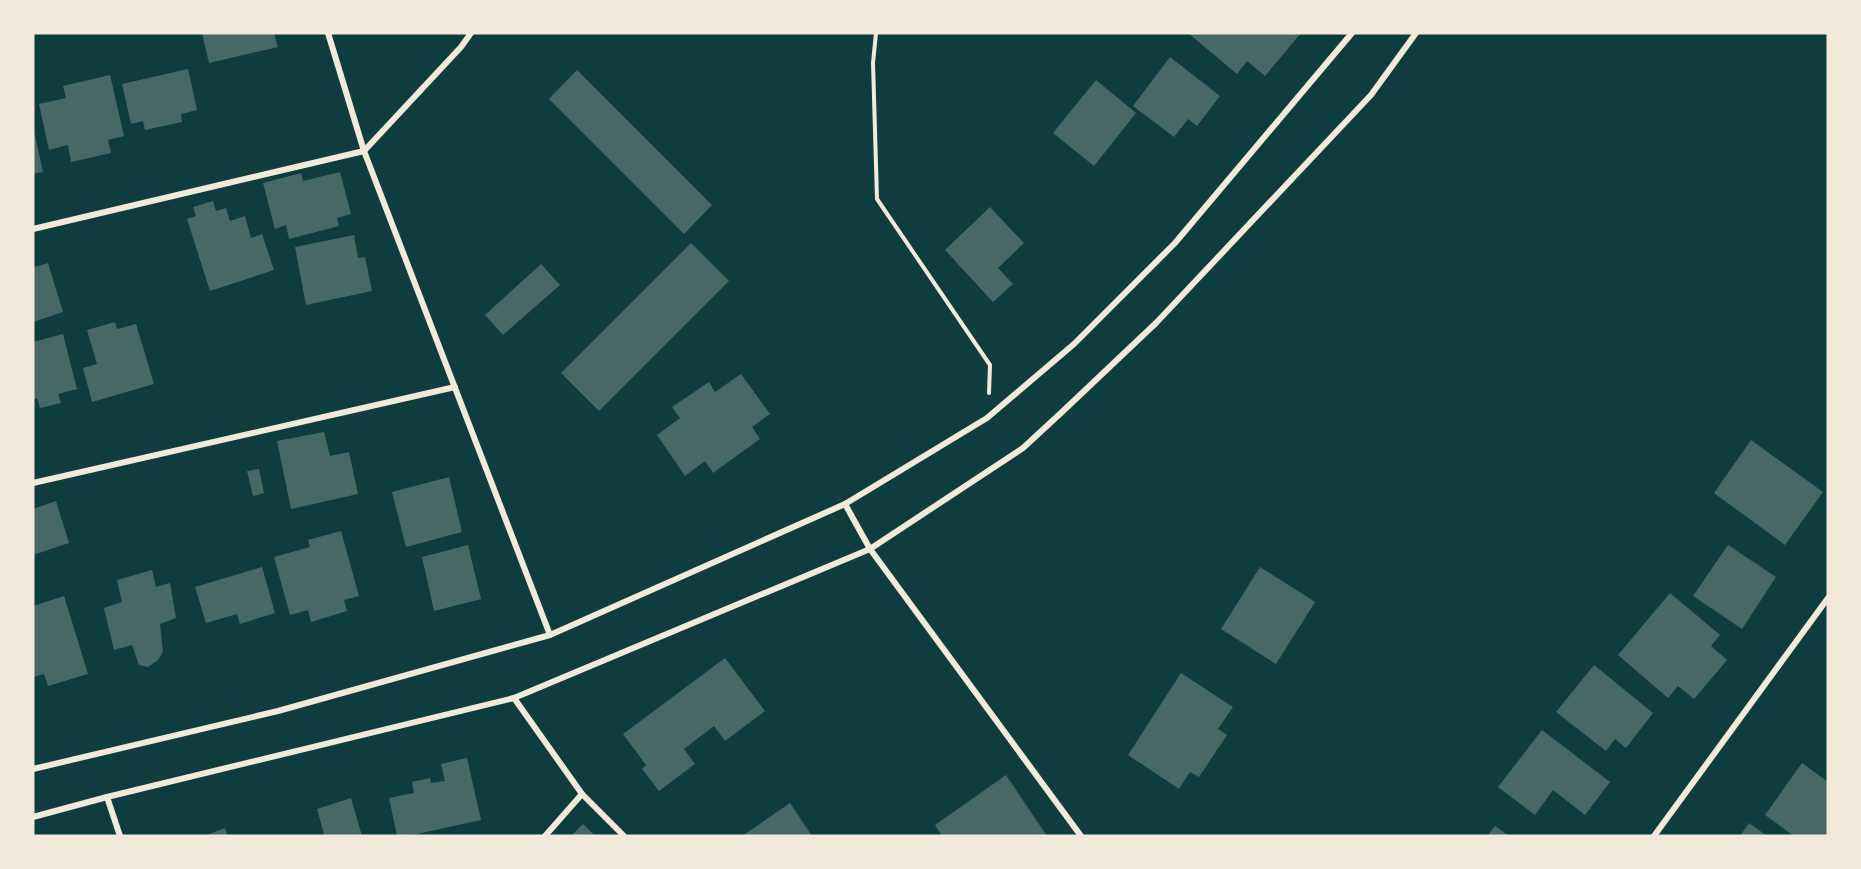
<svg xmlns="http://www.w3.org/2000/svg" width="1861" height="869" font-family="Lato,sans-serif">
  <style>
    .building { fill: #486865 }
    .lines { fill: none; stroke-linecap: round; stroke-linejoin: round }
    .path { stroke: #f1e9da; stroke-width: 4 }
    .minor { stroke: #f1e9da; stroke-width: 6 }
  </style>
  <rect width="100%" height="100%" fill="#0f3d3e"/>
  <g class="building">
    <polygon points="202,33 274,33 278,47 209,63"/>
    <polygon points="1188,33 1301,33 1265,76 1247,61 1237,74"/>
    <polygon points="1170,57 1220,96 1197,126 1188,119 1174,137 1133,106"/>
    <polygon points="188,69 197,110 181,114 182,122 145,130 143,121 131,124 122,84"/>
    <polygon points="577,70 712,205 684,234 549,99"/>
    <polygon points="110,75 124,136 108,140 111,153 71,162 68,145 49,150 39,104 66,98 63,86"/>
    <polygon points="1096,80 1136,113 1094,166 1053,133"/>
    <polygon points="33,127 43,172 33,174"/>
    <polygon points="340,172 351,214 337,218 339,226 289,239 286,225 275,229 263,183 301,173 303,181"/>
    <polygon points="213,201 216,211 226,208 230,221 245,216 251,238 262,234 274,270 210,291 187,219 196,216 193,207"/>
    <polygon points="990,207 1024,243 998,268 1013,284 993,302 945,250"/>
    <polygon points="354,235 358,258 365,257 372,291 306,305 295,247"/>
    <polygon points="691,243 729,281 599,411 561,373"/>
    <polygon points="33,262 35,267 48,263 63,312 33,322"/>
    <polygon points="541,264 560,285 503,335 485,315"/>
    <polygon points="115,322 117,329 136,324 154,384 92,402 83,368 97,364 87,330"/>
    <polygon points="63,334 77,389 58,394 61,403 40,408 37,398 33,400 33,342"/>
    <polygon points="741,374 770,414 752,427 760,439 713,473 705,461 685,476 657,435 680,418 672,407 709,382 715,392"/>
    <polygon points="324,432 330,456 349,452 358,494 291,509 277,441"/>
    <polygon points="1751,440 1823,492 1785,545 1714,493"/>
    <polygon points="259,469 264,493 253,496 247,471"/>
    <polygon points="449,477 462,532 406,547 392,492"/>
    <polygon points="56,501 69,543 33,555 33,509"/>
    <polygon points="341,531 359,596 344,600 347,611 311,622 308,610 290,615 274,557 310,547 308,540"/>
    <polygon points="468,545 481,599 434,611 422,557"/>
    <polygon points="1728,545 1776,577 1742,629 1693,596"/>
    <polygon points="262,567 275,613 240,624 237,614 206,623 195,587"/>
    <polygon points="1260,567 1315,602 1276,664 1221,629"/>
    <polygon points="152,570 156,587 170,583 176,618 160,624 163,652 158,660 148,667 139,665 132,645 114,650 104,608 122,602 117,580"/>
    <polygon points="1670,593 1720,635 1711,646 1727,660 1694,699 1678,686 1668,698 1618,655"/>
    <polygon points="64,596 88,674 48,686 44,674 33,677 33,606"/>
    <polygon points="725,658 765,711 725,741 714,726 684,749 695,764 659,791 642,769 646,765 623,734"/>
    <polygon points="1594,665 1653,713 1626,748 1615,739 1606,751 1556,712"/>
    <polygon points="1181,673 1233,707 1218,729 1227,735 1199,777 1190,772 1179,789 1128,755"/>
    <polygon points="1542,730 1610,782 1585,815 1553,790 1535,815 1498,787"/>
    <polygon points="467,758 481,820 408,836 397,836 389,798 414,793 412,782 430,778 431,783 445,781 441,764"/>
    <polygon points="1802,763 1828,782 1828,836 1794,836 1765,815"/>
    <polygon points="1006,775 1047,836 942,836 935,825"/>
    <polygon points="351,798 362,836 320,836 324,834 317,809"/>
    <polygon points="790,803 812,836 742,836"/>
    <polygon points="1749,823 1767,836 1740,836"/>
    <polygon points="583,824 595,836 571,836"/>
    <polygon points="1495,826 1509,836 1487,836"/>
    <polygon points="225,828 228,836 204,836"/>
  </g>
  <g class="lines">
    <polyline class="path" points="876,33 873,63 877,199 990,365 989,393"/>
    <g class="minor">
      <polyline points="328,33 364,151 550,635"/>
      <polyline points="33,229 364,151 461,47 471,33"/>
      <polyline points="33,483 455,387"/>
      <polyline points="845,504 870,549 1081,836"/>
      <polyline points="514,698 582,794 624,836"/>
      <polyline points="33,769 278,711 550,635 845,504 987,418 1074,344 1175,243 1352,33"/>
      <polyline points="107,797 120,836"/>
      <polyline points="33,817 107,797 514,698 870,549 1023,448 1062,412 1156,323 1371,95 1416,33"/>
      <polyline points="545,836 582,794"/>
      <polyline points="1654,836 1828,598"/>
    </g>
  </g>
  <rect width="1861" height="869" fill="none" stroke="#f1e9da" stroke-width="69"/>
</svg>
